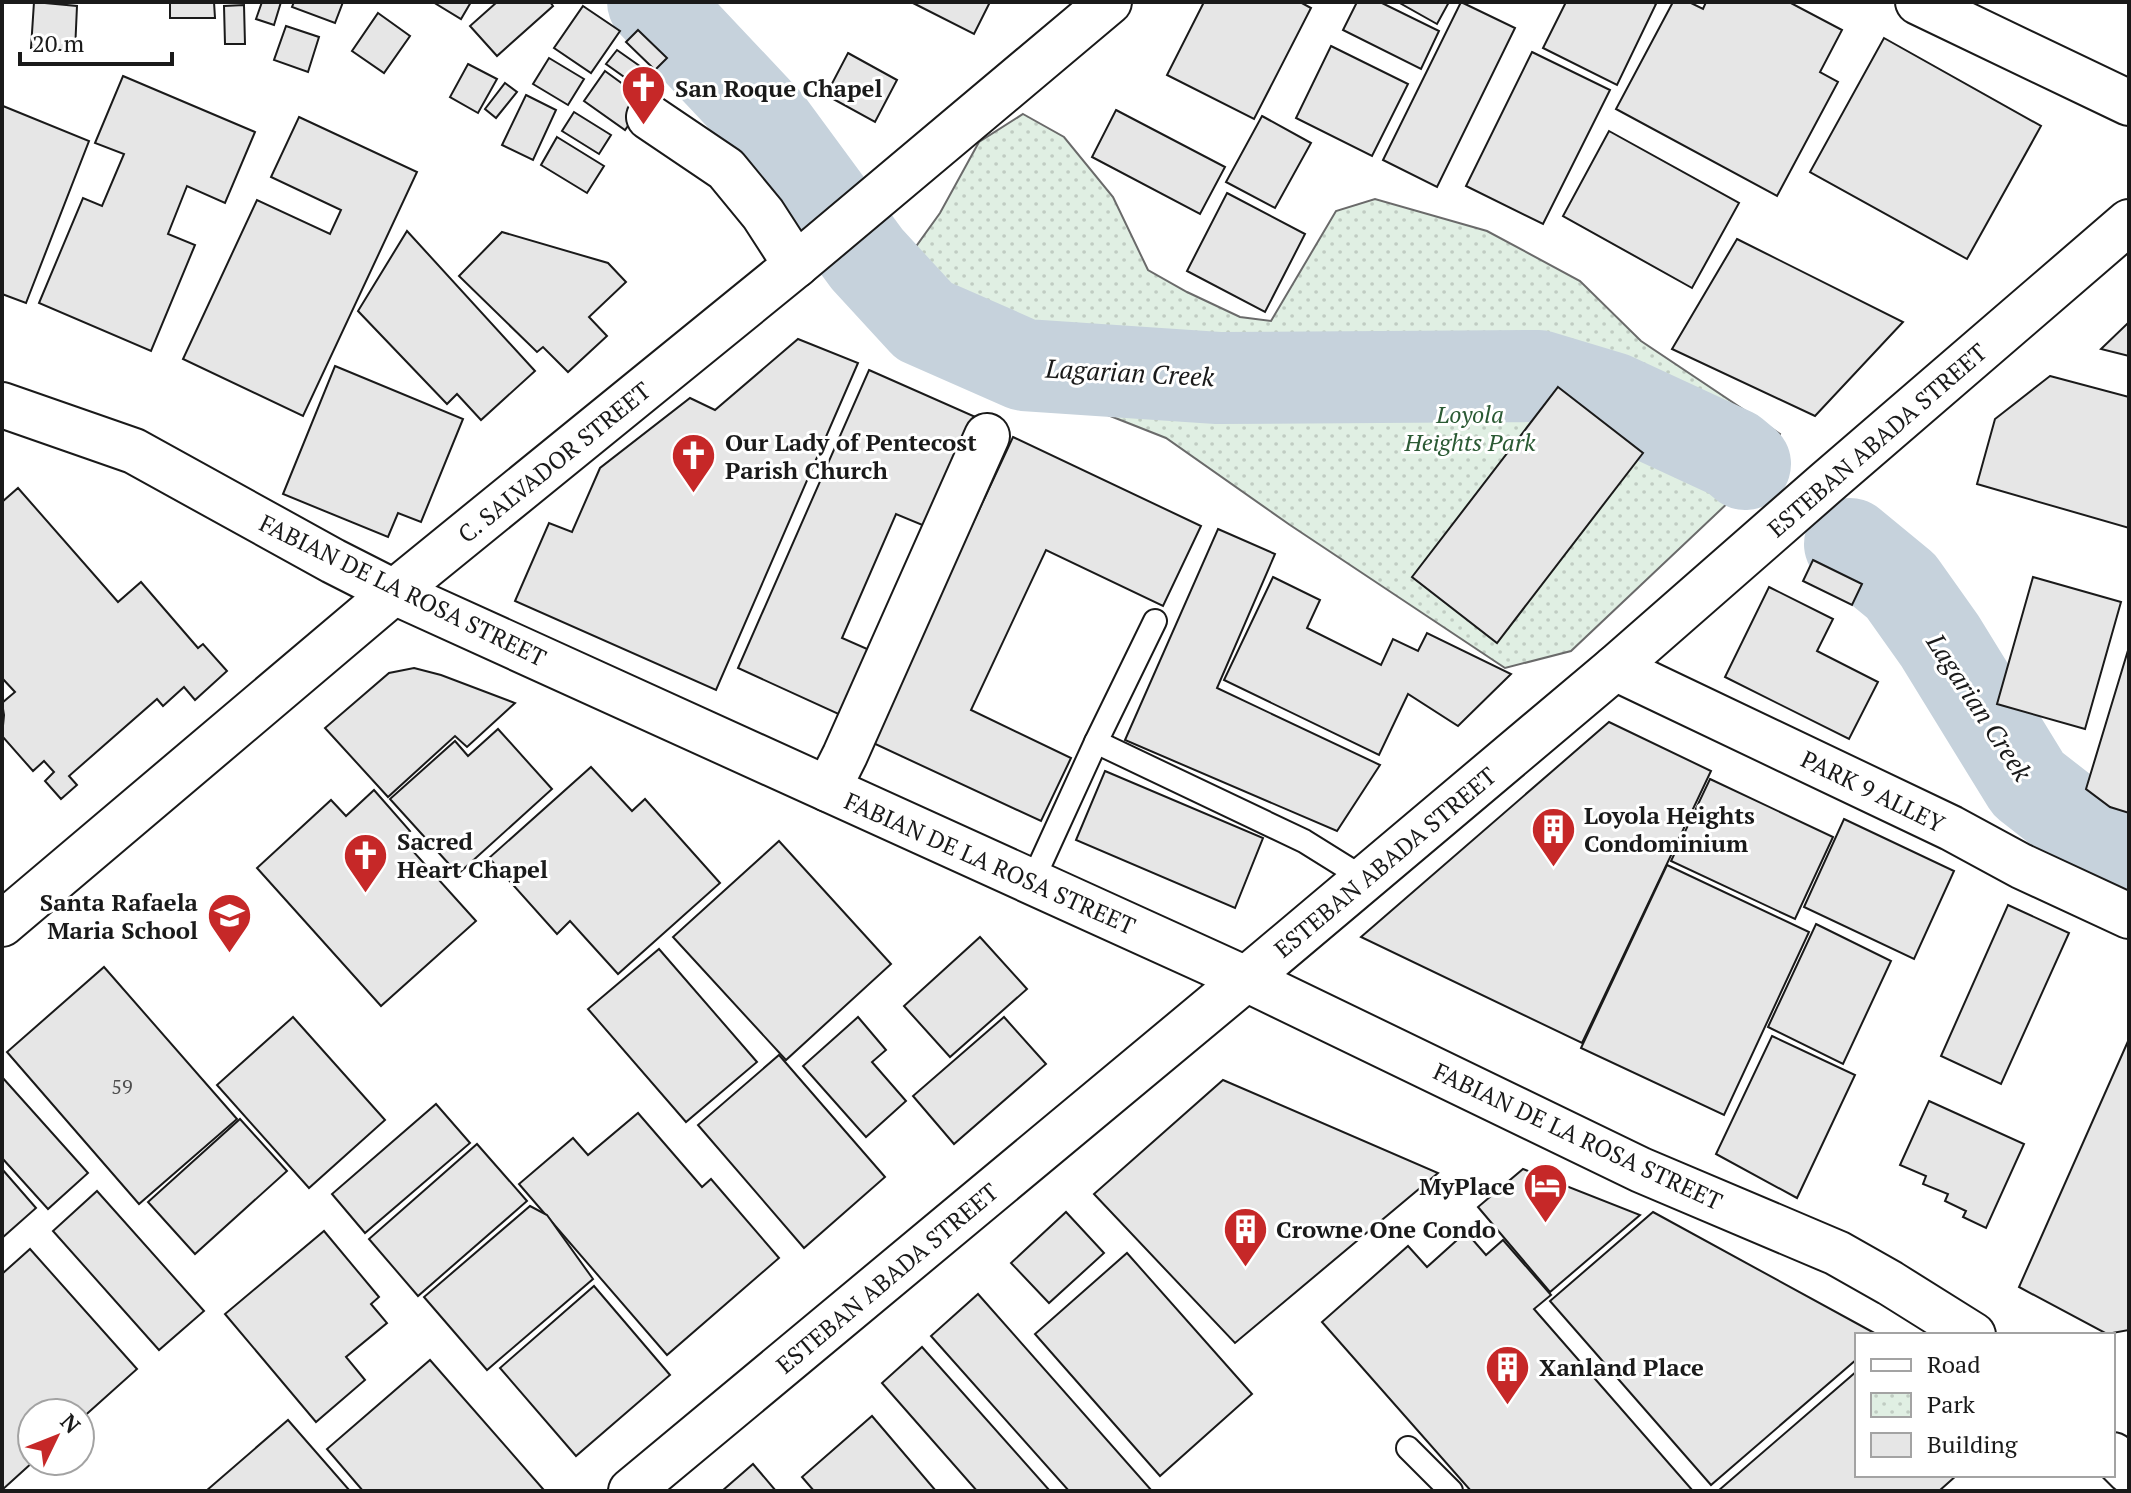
<svg xmlns="http://www.w3.org/2000/svg" width="2131" height="1493" font-family="'PT Serif',serif">
  <style>
    .park { fill: url(#park-dots); stroke: #6a6a6a; stroke-width: 2 }
    .lines { fill: none; stroke-linecap: round; stroke-linejoin: round }
    .river { stroke: #c6d2dc; stroke-width: 92 }
    .building { fill: #e6e6e6; stroke: #1a1a1a; stroke-width: 2 }
    .lane-casing { stroke: #1a1a1a; stroke-width: 26 }
    .street-casing { stroke: #1a1a1a; stroke-width: 48 }
    .lane { stroke: #fff; stroke-width: 22 }
    .street { stroke: #fff; stroke-width: 44 }
    .labels { text-anchor: middle; dominant-baseline: central; stroke-width: 6; stroke-linejoin: round; paint-order: stroke }
    .number-label { font-size: 20px; fill: #4d4d4d }
    .poi-label { font-size: 24px; font-weight: bold; fill: #1a1a1a; stroke: #fff; text-anchor: start }
    .park-label { font-size: 24px; font-style: italic; fill: #2b5a34; stroke: #fff }
    .street-label { font-size: 24px; fill: #1a1a1a; stroke: #fff }
    .water-label { font-size: 26px; font-style: italic; fill: #1a1a1a; stroke: #fff }
  </style>
  <defs>
    <pattern id="park-dots" width="8" height="8" patternUnits="userSpaceOnUse" patternTransform="scale(2)"><rect width="8" height="8" fill="#e0efe3"/><path d="M2 2h.1M6 6h.1" fill="none" stroke="#c0ccc2" stroke-width="1.8" stroke-linecap="round"/></pattern>
  </defs>
  <rect width="100%" height="100%" fill="#fff"/>
  <polygon class="park" points="1023,114 1064,137 1113,197 1148,270 1187,292 1240,317 1271,321 1336,211 1375,199 1487,231 1580,281 1641,341 1780,434 1769,464 1571,651 1505,668 1290,525 1166,438 864,319 940,213 979,142"/>
  <g class="lines">
    <g class="river">
      <polyline points="653,2 767,123 867,259 924,321 1024,365 1218,378 1539,376 1612,398 1733,454 1745,464"/>
      <polyline points="1850,544 1901,586 1940,641 2028,784 2087,830 2129,846"/>
    </g>
  </g>
  <g class="building">
    <polygon points="34,2 77,6 75,51 31,48"/>
    <polygon points="170,2 214,2 215,18 170,18"/>
    <polygon points="262,2 281,2 274,25 256,19"/>
    <polygon points="294,2 343,2 335,23 292,7"/>
    <polygon points="433,2 471,2 461,19"/>
    <polygon points="497,2 550,2 553,6 497,56 470,26"/>
    <polygon points="911,2 990,2 974,34"/>
    <polygon points="1204,2 1300,2 1311,8 1254,119 1167,75"/>
    <polygon points="1357,2 1380,2 1439,31 1421,69 1343,30"/>
    <polygon points="1398,2 1449,2 1437,24"/>
    <polygon points="1461,2 1515,28 1437,187 1383,160"/>
    <polygon points="1566,2 1652,2 1656,4 1617,85 1543,48"/>
    <polygon points="1673,2 1689,2 1703,9 1706,2 1789,2 1842,30 1820,72 1838,82 1777,196 1616,109"/>
    <polygon points="244,5 245,44 225,44 224,6"/>
    <polygon points="583,6 620,31 591,73 554,48"/>
    <polygon points="378,13 410,36 384,73 352,51"/>
    <polygon points="286,26 319,37 308,72 274,60"/>
    <polygon points="638,30 667,58 655,70 626,42"/>
    <polygon points="1884,38 2041,126 1967,259 1810,172"/>
    <polygon points="1331,46 1408,84 1372,156 1296,118"/>
    <polygon points="617,50 661,81 651,96 606,64"/>
    <polygon points="1532,52 1610,90 1543,224 1466,186"/>
    <polygon points="848,53 897,80 875,122 826,95"/>
    <polygon points="549,58 584,79 568,105 533,84"/>
    <polygon points="468,64 497,79 478,113 450,97"/>
    <polygon points="605,71 646,101 625,130 584,101"/>
    <polygon points="123,76 255,132 225,203 187,186 168,234 195,245 151,351 39,303 83,198 102,206 124,154 95,143"/>
    <polygon points="505,83 517,92 496,118 485,109"/>
    <polygon points="526,95 556,110 533,160 502,145"/>
    <polygon points="3,106 89,141 26,303 2,294"/>
    <polygon points="1116,110 1225,167 1200,214 1092,157"/>
    <polygon points="574,112 611,135 599,154 562,131"/>
    <polygon points="1262,116 1311,143 1275,208 1226,182"/>
    <polygon points="299,117 417,172 303,416 183,359 257,200 330,234 341,210 271,177"/>
    <polygon points="1609,131 1739,203 1692,288 1563,216"/>
    <polygon points="557,137 604,166 587,193 541,165"/>
    <polygon points="1227,193 1305,234 1265,312 1187,271"/>
    <polygon points="407,231 535,371 481,420 457,394 447,404 358,311"/>
    <polygon points="502,232 608,263 626,282 589,317 607,336 568,372 543,347 537,352 459,276"/>
    <polygon points="1737,239 1903,322 1815,416 1672,349"/>
    <polygon points="2129,322 2129,356 2101,349"/>
    <polygon points="798,339 858,363 716,690 515,601 549,523 572,532 600,468 690,398 715,410"/>
    <polygon points="335,366 463,419 421,522 398,513 388,537 283,494"/>
    <polygon points="869,370 980,419 932,529 896,514 842,638 874,652 845,717 738,668"/>
    <polygon points="2050,376 2129,397 2129,528 1977,484 1995,419"/>
    <polygon points="1558,387 1643,453 1497,643 1412,577"/>
    <polygon points="1013,437 1201,526 1163,606 1046,550 971,710 1071,758 1041,821 871,742"/>
    <polygon points="18,488 118,602 141,582 198,648 203,644 227,671 195,700 184,687 163,706 157,699 69,776 77,785 61,799 45,781 54,772 44,761 33,771 2,736 4,715 2,703 15,692 2,678 2,502"/>
    <polygon points="1218,529 1275,554 1217,688 1380,765 1337,831 1125,740"/>
    <polygon points="1813,560 1862,584 1852,605 1803,581"/>
    <polygon points="1273,577 1320,600 1307,628 1381,665 1393,639 1418,651 1427,633 1511,674 1458,726 1408,694 1379,755 1224,680"/>
    <polygon points="2033,577 2121,602 2085,729 1997,704"/>
    <polygon points="1769,587 1833,619 1817,651 1878,682 1849,739 1725,677"/>
    <polygon points="2129,647 2129,813 2110,807 2086,789"/>
    <polygon points="414,668 441,675 515,703 467,747 455,736 388,797 325,728 389,673"/>
    <polygon points="1609,722 1711,771 1582,1043 1361,937"/>
    <polygon points="498,729 552,789 458,874 390,799 455,741 468,756"/>
    <polygon points="591,767 632,811 645,799 720,883 618,974 570,921 557,934 489,858"/>
    <polygon points="1105,771 1263,838 1235,908 1076,840"/>
    <polygon points="1710,779 1833,837 1795,919 1671,861"/>
    <polygon points="374,790 410,831 401,838 476,921 381,1006 257,868 331,800 346,816"/>
    <polygon points="1844,819 1954,871 1914,959 1804,907"/>
    <polygon points="779,841 891,964 786,1060 673,937"/>
    <polygon points="1667,865 1809,932 1724,1115 1581,1048"/>
    <polygon points="2008,905 2069,933 2001,1084 1941,1056"/>
    <polygon points="1816,924 1891,961 1843,1064 1768,1027"/>
    <polygon points="980,937 1027,989 950,1057 904,1006"/>
    <polygon points="659,949 757,1062 686,1122 588,1009"/>
    <polygon points="104,967 237,1119 139,1204 7,1052"/>
    <polygon points="293,1017 385,1120 309,1188 217,1085"/>
    <polygon points="858,1017 886,1050 872,1062 906,1101 866,1137 803,1066"/>
    <polygon points="1004,1017 1046,1064 954,1144 913,1096"/>
    <polygon points="1772,1036 1855,1075 1797,1198 1716,1154"/>
    <polygon points="2129,1039 2129,1330 2107,1334 2019,1287"/>
    <polygon points="779,1055 885,1177 804,1248 698,1125"/>
    <polygon points="2,1077 88,1173 48,1209 2,1158"/>
    <polygon points="1223,1080 1438,1173 1235,1343 1094,1194"/>
    <polygon points="1929,1101 2024,1144 1986,1228 1963,1217 1966,1211 1945,1201 1948,1194 1923,1184 1926,1176 1900,1165"/>
    <polygon points="436,1104 470,1143 365,1233 332,1194"/>
    <polygon points="638,1113 702,1187 711,1179 779,1258 667,1355 519,1184 573,1138 588,1155"/>
    <polygon points="240,1119 287,1171 195,1254 148,1202"/>
    <polygon points="477,1144 527,1201 418,1296 369,1239"/>
    <polygon points="2,1169 36,1208 2,1238"/>
    <polygon points="1523,1169 1640,1215 1550,1292 1478,1207"/>
    <polygon points="97,1191 204,1311 159,1350 53,1231"/>
    <polygon points="530,1206 547,1215 593,1279 487,1370 424,1297"/>
    <polygon points="1066,1212 1104,1253 1049,1303 1011,1263"/>
    <polygon points="1653,1212 1878,1335 1857,1335 1857,1359 1711,1485 1550,1301"/>
    <polygon points="324,1231 379,1297 371,1304 387,1323 346,1357 365,1380 316,1422 225,1314"/>
    <polygon points="1466,1232 1486,1255 1503,1240 1551,1295 1534,1309 1693,1491 1471,1491 1322,1322 1408,1246 1427,1267"/>
    <polygon points="30,1249 137,1369 80,1420 80,1413 32,1413 32,1461 34,1461 2,1490 2,1274"/>
    <polygon points="1127,1253 1252,1394 1160,1476 1035,1334"/>
    <polygon points="594,1286 670,1375 576,1456 500,1368"/>
    <polygon points="978,1294 1152,1491 1069,1491 931,1336"/>
    <polygon points="922,1347 1050,1491 977,1491 882,1383"/>
    <polygon points="430,1360 543,1489 541,1491 363,1491 327,1449"/>
    <polygon points="1857,1371 1857,1475 1957,1475 1939,1491 1718,1491"/>
    <polygon points="872,1416 936,1491 814,1491 802,1477"/>
    <polygon points="288,1420 350,1491 206,1491"/>
    <polygon points="753,1464 776,1491 722,1491"/>
  </g>
  <g class="lines">
    <defs>
      <g id="lane">
        <polyline points="1155,621 1096,742 1304,841 1365,879"/>
        <polyline points="1032,882 1096,742"/>
        <polyline points="1408,1448 1451,1491"/>
      </g>
      <g id="street">
        <polyline points="1918,2 2129,103"/>
        <polyline points="649,117 726,169 763,214 796,265"/>
        <polyline points="2,405 134,451 333,561 394,592 1246,979 1641,1170 1837,1253 1890,1283 1973,1335"/>
        <polyline points="1615,668 1951,828 2021,866 2129,916"/>
        <polyline points="828,789 845,755 987,436"/>
        <polyline points="2,924 394,592 796,265 1109,2"/>
        <polyline points="2113,1455 2129,1471"/>
        <polyline points="631,1491 1246,979 1615,668 1825,484 2129,222"/>
      </g>
    </defs>
    <use href="#lane" class="lane-casing"/>
    <use href="#street" class="street-casing"/>
    <use href="#lane" class="lane"/>
    <use href="#street" class="street"/>
  </g>
  <defs>
    <symbol id="church-pin" viewBox="-11 -11 22 30"><path d="M0 17L-7.5 6A9.5 9.5 0 1 1 7.5 6Z" fill="#c62828" stroke="#fff"/><path d="M-1.2-6h2.4v3.5h3.3v2.4h-3.3V6h-2.4V-.1h-3.3v-2.4h3.3Z" fill="#fff"/></symbol>
    <symbol id="building-pin" viewBox="-11 -11 22 30"><path d="M0 17L-7.5 6A9.5 9.5 0 1 1 7.5 6Z" fill="#c62828" stroke="#fff"/><path d="M-4-6H4V6H1V3H-1V6H-4ZM-2.5-4.3h1.7v1.8h-1.7ZM.8-4.3h1.7v1.8H.8ZM-2.5-1h1.7V.8h-1.7ZM.8-1h1.7V.8H.8Z" fill="#fff"/></symbol>
    <symbol id="school-pin" viewBox="-11 -11 22 30"><path d="M0 17L-7.5 6A9.5 9.5 0 1 1 7.5 6Z" fill="#c62828" stroke="#fff"/><path d="M0-5L7-2L0 1L-7-2ZM-4 1L0 2.5L4 1V4Q0 6-4 4Z" fill="#fff"/></symbol>
    <symbol id="hotel-pin" viewBox="-11 -11 22 30"><path d="M0 17L-7.5 6A9.5 9.5 0 1 1 7.5 6Z" fill="#c62828" stroke="#fff"/><path d="M-6-4.5h1.5V1H6V5H4.5V3h-9V5H-6ZM-4 0a1.8 1.8 0 1 1 3.6 0ZM.5 0V-2.5h3Q6-2.5 6 0Z" fill="#fff"/></symbol>
  </defs>
  <g fill-rule="evenodd">
    <use href="#church-pin" x="618" y="62" width="51" height="69"/>
    <use href="#church-pin" x="668" y="430" width="51" height="69"/>
    <use href="#building-pin" x="1528" y="804" width="51" height="69"/>
    <use href="#church-pin" x="340" y="830" width="51" height="69"/>
    <use href="#school-pin" x="204" y="890" width="51" height="69"/>
    <use href="#hotel-pin" x="1520" y="1160" width="51" height="69"/>
    <use href="#building-pin" x="1220" y="1204" width="51" height="69"/>
    <use href="#building-pin" x="1482" y="1342" width="51" height="69"/>
  </g>
  <g class="labels">
    <g class="number-label">
      <text x="122" y="1086">59</text>
    </g>
    <g class="poi-label">
      <text x="675" y="88">San Roque Chapel</text>
      <text x="725" y="442">Our Lady of Pentecost<tspan x="725" dy="28">Parish Church</tspan></text>
      <text x="1584" y="815">Loyola Heights<tspan x="1584" dy="28">Condominium</tspan></text>
      <text x="397" y="841">Sacred<tspan x="397" dy="28">Heart Chapel</tspan></text>
      <text x="198" y="902" text-anchor="end">Santa Rafaela<tspan x="198" dy="28">Maria School</tspan></text>
      <text x="1515" y="1186" text-anchor="end">MyPlace</text>
      <text x="1276" y="1229">Crowne One Condo</text>
      <text x="1539" y="1367">Xanland Place</text>
    </g>
    <g class="park-label">
      <text x="1470" y="414">Loyola<tspan x="1470" dy="28">Heights Park</tspan></text>
    </g>
    <g class="street-label">
      <text transform="translate(1877 440) rotate(-41)">ESTEBAN ABADA STREET</text>
      <text transform="translate(554 462) rotate(-39)">C. SALVADOR STREET</text>
      <text transform="translate(403 590) rotate(26)">FABIAN DE LA ROSA STREET</text>
      <text transform="translate(1873 791) rotate(26)">PARK 9 ALLEY</text>
      <text transform="translate(1385 862) rotate(-40)">ESTEBAN ABADA STREET</text>
      <text transform="translate(990 863) rotate(24)">FABIAN DE LA ROSA STREET</text>
      <text transform="translate(1578 1136) rotate(25)">FABIAN DE LA ROSA STREET</text>
      <text transform="translate(887 1278) rotate(-40)">ESTEBAN ABADA STREET</text>
    </g>
    <g class="water-label">
      <text transform="translate(1130 372) rotate(3)">Lagarian Creek</text>
      <text transform="translate(1980 707) rotate(57)">Lagarian Creek</text>
    </g>
  </g>
  <rect width="2131" height="1493" fill="none" stroke="#1a1a1a" stroke-width="8"/>
  <rect x="1855" y="1333" width="260" height="144" fill="#ffffff" stroke="#a3a3a3" stroke-width="2"/>
  <rect x="1871" y="1359" width="40" height="12" fill="#ffffff" stroke="#a3a3a3" stroke-width="2"/>
  <text x="1927" y="1373" font-size="24" fill="#1a1a1a">Road</text>
  <rect x="1871" y="1393" width="40" height="24" fill="url(#park-dots)" stroke="#a3a3a3" stroke-width="2"/>
  <text x="1927" y="1413" font-size="24" fill="#1a1a1a">Park</text>
  <rect x="1871" y="1433" width="40" height="24" fill="#e6e6e6" stroke="#a3a3a3" stroke-width="2"/>
  <text x="1927" y="1453" font-size="24" fill="#1a1a1a">Building</text>
  <g transform="translate(56 1437) rotate(47)"><circle r="38" fill="#ffffff" stroke="#a3a3a3" stroke-width="2"/>
  <path d="M0-6L14 30L0 20L-14 30Z" fill="#c62828"/>
  <text y="-12" font-size="22" font-weight="bold" text-anchor="middle" fill="#1a1a1a">N</text>
  </g>
  <path d="M20 52v12h152v-12" fill="none" stroke="#1a1a1a" stroke-width="4"/>
  <text x="32" y="52" font-size="24" fill="#1a1a1a" stroke="#ffffff" stroke-width="6" paint-order="stroke">20 m</text>
</svg>
